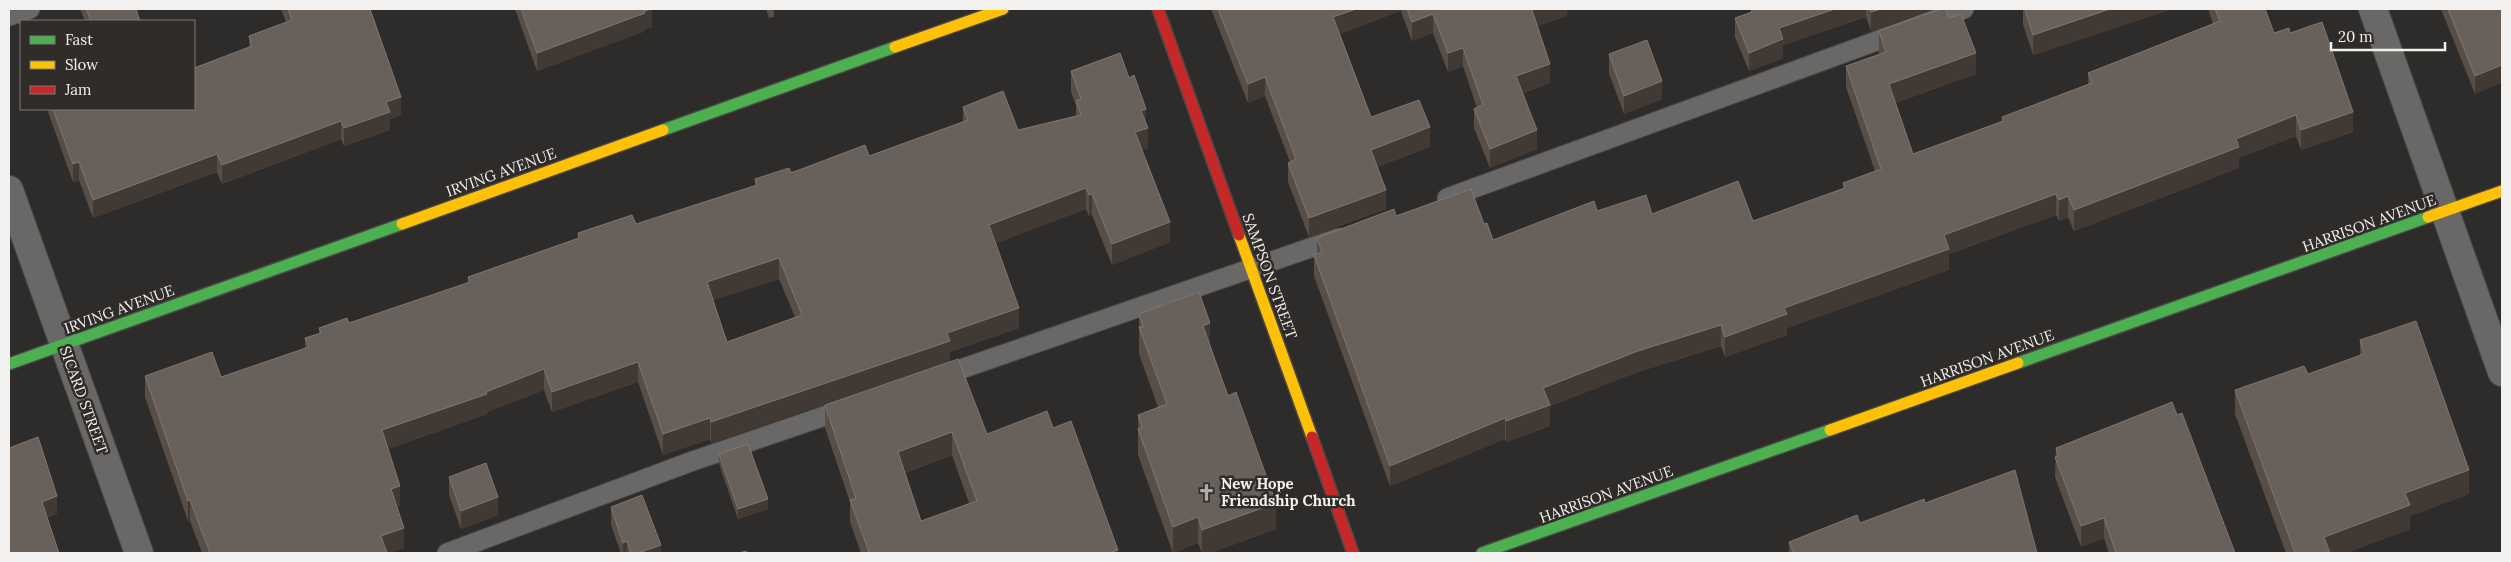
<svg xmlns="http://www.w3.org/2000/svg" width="2511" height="562" font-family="Lora,serif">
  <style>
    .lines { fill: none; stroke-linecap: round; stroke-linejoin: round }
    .lane-casing { stroke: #4a4947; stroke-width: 21 }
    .street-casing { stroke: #4a4947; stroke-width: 30 }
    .fast-casing { stroke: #4a4947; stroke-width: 14 }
    .slow-casing { stroke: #4a4947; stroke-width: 14 }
    .jam-casing { stroke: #4a4947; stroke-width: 14 }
    .lane { stroke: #696866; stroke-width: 19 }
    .street { stroke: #696866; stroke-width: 28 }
    .fast { stroke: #4caf50; stroke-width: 11 }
    .slow { stroke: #ffc107; stroke-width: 11 }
    .jam { stroke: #c62828; stroke-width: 11 }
    .wall { fill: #584e48; fill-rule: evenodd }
    .shaded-wall { fill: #403934 }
    .building { fill: #68605a; stroke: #7e7671; fill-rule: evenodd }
    .labels { text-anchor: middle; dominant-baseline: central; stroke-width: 5; stroke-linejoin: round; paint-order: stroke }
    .street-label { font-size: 15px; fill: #f3f1ef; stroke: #2f2c29 }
    .poi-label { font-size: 15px; font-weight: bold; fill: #f3f1ef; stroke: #2f2c29; text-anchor: start }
  </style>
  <rect width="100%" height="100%" fill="#2e2c2a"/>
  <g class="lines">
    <defs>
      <g id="lane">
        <polyline points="9,16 30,9"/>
        <polyline points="1447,198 1964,9"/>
        <polyline points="938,377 1339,238"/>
        <polyline points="447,553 690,462 848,408"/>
      </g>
      <g id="street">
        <polyline points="2373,9 2502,372"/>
        <polyline points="9,190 139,553"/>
      </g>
      <g id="fast">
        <polyline points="663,130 895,47"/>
        <polyline points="2018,363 2428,217"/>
        <polyline points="9,364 402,224"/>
        <polyline points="1482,553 1830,430"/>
      </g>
      <g id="slow">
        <polyline points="895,47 1003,9"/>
        <polyline points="2428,217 2502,191"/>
        <polyline points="402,224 663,130"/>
        <polyline points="1239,235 1312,437"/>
        <polyline points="1830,430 2018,363"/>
      </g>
      <g id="jam">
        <polyline points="1158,9 1239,235"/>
        <polyline points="1312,437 1353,553"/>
      </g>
    </defs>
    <use href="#lane" class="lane-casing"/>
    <use href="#street" class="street-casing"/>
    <use href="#fast" class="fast-casing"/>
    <use href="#slow" class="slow-casing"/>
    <use href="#jam" class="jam-casing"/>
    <use href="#lane" class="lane"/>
    <use href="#street" class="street"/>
    <use href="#fast" class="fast"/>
    <use href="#slow" class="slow"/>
    <use href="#jam" class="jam"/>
  </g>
  <g class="wall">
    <polygon points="80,9 136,9 140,21 85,21"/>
    <polygon points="281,9 370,9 401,115 390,119 390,130 344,146 341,139 222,184 217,172 93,218 79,180 73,182 47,109 194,109 249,47 249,36 286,22"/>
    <polygon points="515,9 652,9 652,27 645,29 645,31 537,71"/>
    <polygon points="766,9 774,9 774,17 769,18"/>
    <polygon points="1211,9 1400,9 1400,11 1340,34 1371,117 1430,147 1377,167 1386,209 1309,237 1288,182 1288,163 1290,162 1265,96 1248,103"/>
    <polygon points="1400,9 1567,9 1567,16 1537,26 1550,83 1523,93 1537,149 1490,168 1474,128 1474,109 1477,108 1463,66 1448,72 1433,33 1412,41"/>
    <polygon points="1751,9 1932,9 1871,31 1866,17 1783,45 1783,58 1749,71 1735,37 1735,18 1751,12"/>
    <polygon points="2023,9 2172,9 2033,55 2023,24"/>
    <polygon points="2208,9 2265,9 2274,33 2290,33 2353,132 2301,150 2296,136 2239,158 2239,168 2074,231 2068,217 2059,221 2056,215 1949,254 1949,270 1787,328 1787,335 1725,357 1721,346 1638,372 1550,406 1550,426 1506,442 1505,439 1390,486 1314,276 1314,255 1317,254 1317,238 1396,216 1484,224 1493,240 1597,211 1753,221 1843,188 1843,183 1875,171 1846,87 1846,66 1879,54 1879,31 1949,18 1976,74 1895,103 1913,154 2002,122 2002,117 2088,84 2088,73 2213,24"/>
    <polygon points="2441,9 2502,9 2475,94"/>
    <polygon points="1609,54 1662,99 1624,114 1609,73"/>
    <path d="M1071,71L1146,124L1148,148L1142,150L1170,242L1112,265L1092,215L1089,216L1086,209L996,243L1019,328L950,352V361L711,443L710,439L663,455L638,382L552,412L544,390L487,412V414L388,449L400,506L397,508L404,548L389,553H202L190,521H188L145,397V376L221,377L305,348V338L319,333V328L349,323L468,283V277L578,238V233L636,224L755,186V179L869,156L963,122V107L1018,130L1076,116V105L1071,92ZM779,279L795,317L727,342L713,300Z"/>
    <polygon points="1139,314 1210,347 1276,529 1210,553 1202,553 1198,543 1173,553 1138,455 1138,415 1158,407 1139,354"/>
    <polygon points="2360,340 2469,494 2410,516 2410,529 2346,553 2286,553 2235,414 2235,390 2308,374 2360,355"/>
    <path d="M825,405L987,434L1053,428L1118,553H861L850,522V502L825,428ZM952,455L969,503L921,521L905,473Z"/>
    <polygon points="2177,415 2235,553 2109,553 2104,538 2081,547 2055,477 2056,448"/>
    <polygon points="719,454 768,509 738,519 719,464"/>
    <polygon points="449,477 498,515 461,529 449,495"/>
    <polygon points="1925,503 2037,553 1789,553 1789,542 1860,523"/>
    <polygon points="611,507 661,553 621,553 611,525"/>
  </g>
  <g class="shaded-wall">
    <polygon points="652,9 652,27 645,29 645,31 537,71 537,53"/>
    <polygon points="1356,9 1400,9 1400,11 1333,37 1333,17"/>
    <polygon points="1535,9 1567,9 1567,16 1532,28 1532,10"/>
    <polygon points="1835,9 1866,9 1866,17 1783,45 1783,58 1749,71 1749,53 1779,28"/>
    <polygon points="1881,9 1932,9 1871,31 1871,12"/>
    <polygon points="2110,9 2172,9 2033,55 2033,35"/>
    <polygon points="1433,14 1433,33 1412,41 1412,22"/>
    <polygon points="1463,48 1463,66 1448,72 1448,53"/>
    <polygon points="1976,53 1976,74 1889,105 1889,84"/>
    <polygon points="1550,64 1550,83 1516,95 1516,76"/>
    <polygon points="2502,65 2502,83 2475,94 2475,76"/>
    <polygon points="1265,77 1265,96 1248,103 1248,84"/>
    <polygon points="1662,81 1662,99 1624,114 1624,96"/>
    <polygon points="401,97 401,115 390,119 390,130 344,146 344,128 386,102"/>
    <polygon points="1146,109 1146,128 1148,128 1148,148 1135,153 1135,132 1141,111"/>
    <polygon points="2353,112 2353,132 2301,150 2301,130"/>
    <polygon points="2296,115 2296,136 2239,158 2239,168 2074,231 2074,210 2236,139"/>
    <polygon points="341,121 341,139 222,184 222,165"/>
    <polygon points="1430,127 1430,147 1371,169 1371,150"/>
    <polygon points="1537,130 1537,149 1490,168 1490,149"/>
    <polygon points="217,154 217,172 93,218 93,200"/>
    <polygon points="79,162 79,180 73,182 73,164"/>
    <polygon points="1086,188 1086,209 989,246 989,225"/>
    <polygon points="1386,190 1386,209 1309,237 1309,218"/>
    <polygon points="1092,194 1092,215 1089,216 1089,195"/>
    <polygon points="2056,194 2056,215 1949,254 1949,270 1787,328 1787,335 1725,357 1725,337 1784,308 1944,235"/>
    <polygon points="2068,196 2068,217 2059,221 2059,200"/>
    <polygon points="1170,222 1170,242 1112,265 1112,244"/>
    <polygon points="779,258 779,279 707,302 707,282"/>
    <polygon points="1019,308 1019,328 950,352 950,361 711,443 711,422 947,333"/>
    <polygon points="1210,323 1210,349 1203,326"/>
    <polygon points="1721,325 1721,346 1638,372 1550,406 1550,426 1506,442 1506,421 1543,388 1638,351"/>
    <polygon points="638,362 638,382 552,412 552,392"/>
    <polygon points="544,369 544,390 487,412 487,414 382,451 382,430 486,392"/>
    <polygon points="710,418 710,439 663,455 663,434"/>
    <polygon points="1505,418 1505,439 1390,486 1390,466"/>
    <polygon points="952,432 952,455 898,475 898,452"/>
    <polygon points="2469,470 2469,494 2410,516 2410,529 2346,553 2324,553 2324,537 2405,493"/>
    <polygon points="400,486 400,506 391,510 391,489"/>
    <polygon points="57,496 57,514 42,520 42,502"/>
    <polygon points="498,497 498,515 461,529 461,511"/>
    <polygon points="768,499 768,509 738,519 738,509"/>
    <polygon points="190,500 190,521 188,521 188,501"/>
    <polygon points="1276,503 1276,529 1210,553 1202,553 1202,530"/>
    <polygon points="1198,517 1198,543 1173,553 1173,527"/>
    <polygon points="2104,518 2104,538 2081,547 2081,526"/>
    <polygon points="404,528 404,548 389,553 381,553 381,536"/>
    <polygon points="627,541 627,553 623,553 623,543"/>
    <polygon points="661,545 661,553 638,553"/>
    <polygon points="1118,550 1118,553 1109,553"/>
  </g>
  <g class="building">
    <polygon points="86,9 136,9 140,21 91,21"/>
    <polygon points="288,9 370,9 401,97 386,102 390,112 344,128 341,121 222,165 217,154 93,200 79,162 73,164 53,109 194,109 194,68 252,46 249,36 292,20"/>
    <polygon points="521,9 652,9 644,11 645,13 537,53"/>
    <polygon points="1218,9 1356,9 1333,17 1371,117 1419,100 1430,127 1371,150 1386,190 1309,218 1288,163 1296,159 1265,77 1248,84"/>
    <polygon points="1407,9 1535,9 1532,10 1550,64 1516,76 1537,130 1490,149 1474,109 1483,105 1463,48 1448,53 1433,14 1412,22"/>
    <polygon points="1751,9 1835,9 1779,28 1783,39 1749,53 1735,18 1752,12"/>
    <polygon points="1870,9 1881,9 1871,12"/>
    <polygon points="1941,9 1946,9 1949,18 1961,14 1976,53 1889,84 1913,154 2003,121 2002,117 2092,83 2088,73 2220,21 2215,9 2265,9 2274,33 2289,28 2290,33 2322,22 2353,112 2301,130 2296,115 2236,139 2239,147 2074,210 2068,196 2059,200 2056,194 1944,235 1949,249 1784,308 1787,314 1725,337 1721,325 1638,351 1543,388 1550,405 1506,421 1505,418 1390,466 1314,255 1322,252 1317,238 1394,209 1396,216 1471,189 1484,224 1487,223 1493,240 1594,201 1597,211 1646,195 1652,214 1738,181 1753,221 1845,188 1843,183 1881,169 1846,66 1886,52 1879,31"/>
    <polygon points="2025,9 2110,9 2033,35"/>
    <polygon points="2448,9 2502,9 2502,65 2475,76"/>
    <polygon points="1647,40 1662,81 1624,96 1609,54"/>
    <path d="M1120,53L1129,78L1134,75L1146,109L1141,111L1148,128L1135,132L1170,222L1112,244L1092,194L1089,195L1086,188L989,225L1019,308L947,333L950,341L711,422L710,418L663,434L638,362L552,392L544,369L486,392L487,394L382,430L400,486L391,489L404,528L381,536L387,553H210L190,500L188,501L145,376L212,352L221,377L309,347L305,338L321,333L319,328L347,318L349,323L470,282L468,277L579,238L578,233L632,215L636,224L757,185L755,179L789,168L791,173L865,145L869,156L968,120L963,107L1003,91L1018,130L1081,115L1076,101L1081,99L1071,71ZM779,258L802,315L727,342L707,282Z"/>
    <polygon points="1199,292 1210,323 1203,326 1228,396 1236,392 1276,503 1202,530 1198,517 1173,527 1138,429 1142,427 1138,415 1167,404 1139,327 1143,326 1139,314"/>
    <polygon points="2416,321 2469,470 2405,493 2410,505 2324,537 2330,553 2295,553 2235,390 2304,366 2308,374 2364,354 2360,340"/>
    <path d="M958,359L987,434L1047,411L1053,428L1071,421L1118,550L1109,553H865L869,552L850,500L856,498L825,405ZM952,432L977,501L921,521L898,452Z"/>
    <polygon points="2172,402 2177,415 2182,413 2235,553 2116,553 2104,518 2081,526 2055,457 2058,456 2056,448"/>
    <polygon points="38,437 57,496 42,502 59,553 9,553 9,448"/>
    <polygon points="748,444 768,499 738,509 719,454"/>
    <polygon points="486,463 498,497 461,511 449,477"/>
    <polygon points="2015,470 2037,553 1794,553 1789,542 1857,515 1860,523 1924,499 1925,503"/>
    <polygon points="642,495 661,545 638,553 631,553 627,541 623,543 611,507"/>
    <polygon points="746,551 747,553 739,553"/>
  </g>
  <defs>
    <symbol id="church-bare" viewBox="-9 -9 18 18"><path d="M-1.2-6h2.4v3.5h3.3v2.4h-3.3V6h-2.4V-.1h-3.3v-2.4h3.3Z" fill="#aeacaa" stroke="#2f2c29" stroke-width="2.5" paint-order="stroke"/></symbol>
  </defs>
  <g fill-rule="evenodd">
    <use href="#church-bare" x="1194" y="480" width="25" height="25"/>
  </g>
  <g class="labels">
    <g class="street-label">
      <text transform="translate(501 172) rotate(-20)">IRVING AVENUE</text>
      <text transform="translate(2369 223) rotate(-20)">HARRISON AVENUE</text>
      <text transform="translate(1270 276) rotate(70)">SAMPSON STREET</text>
      <text transform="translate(119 309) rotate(-20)">IRVING AVENUE</text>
      <text transform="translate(1987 358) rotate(-20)">HARRISON AVENUE</text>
      <text transform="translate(84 400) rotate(70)">SICARD STREET</text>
      <text transform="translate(1606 494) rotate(-20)">HARRISON AVENUE</text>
    </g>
    <g class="poi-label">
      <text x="1221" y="483">New Hope<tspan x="1221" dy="17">Friendship Church</tspan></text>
    </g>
  </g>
  <rect width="2511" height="562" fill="none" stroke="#f3f1ef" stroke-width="20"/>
  <rect x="20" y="20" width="175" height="90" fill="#2f2c29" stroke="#7d7b78"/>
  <rect x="30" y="36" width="25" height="8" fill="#4caf50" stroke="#7d7b78"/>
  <text x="65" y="45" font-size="15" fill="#f3f1ef">Fast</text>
  <rect x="30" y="61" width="25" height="8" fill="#ffc107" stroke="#7d7b78"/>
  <text x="65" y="70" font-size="15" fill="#f3f1ef">Slow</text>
  <rect x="30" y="86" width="25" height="8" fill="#c62828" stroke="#7d7b78"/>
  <text x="65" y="95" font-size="15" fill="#f3f1ef">Jam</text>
  <path d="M2331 42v8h114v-8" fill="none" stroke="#f3f1ef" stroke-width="2.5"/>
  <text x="2338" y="42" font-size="15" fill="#f3f1ef" stroke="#2f2c29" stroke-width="4" paint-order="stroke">20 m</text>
</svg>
